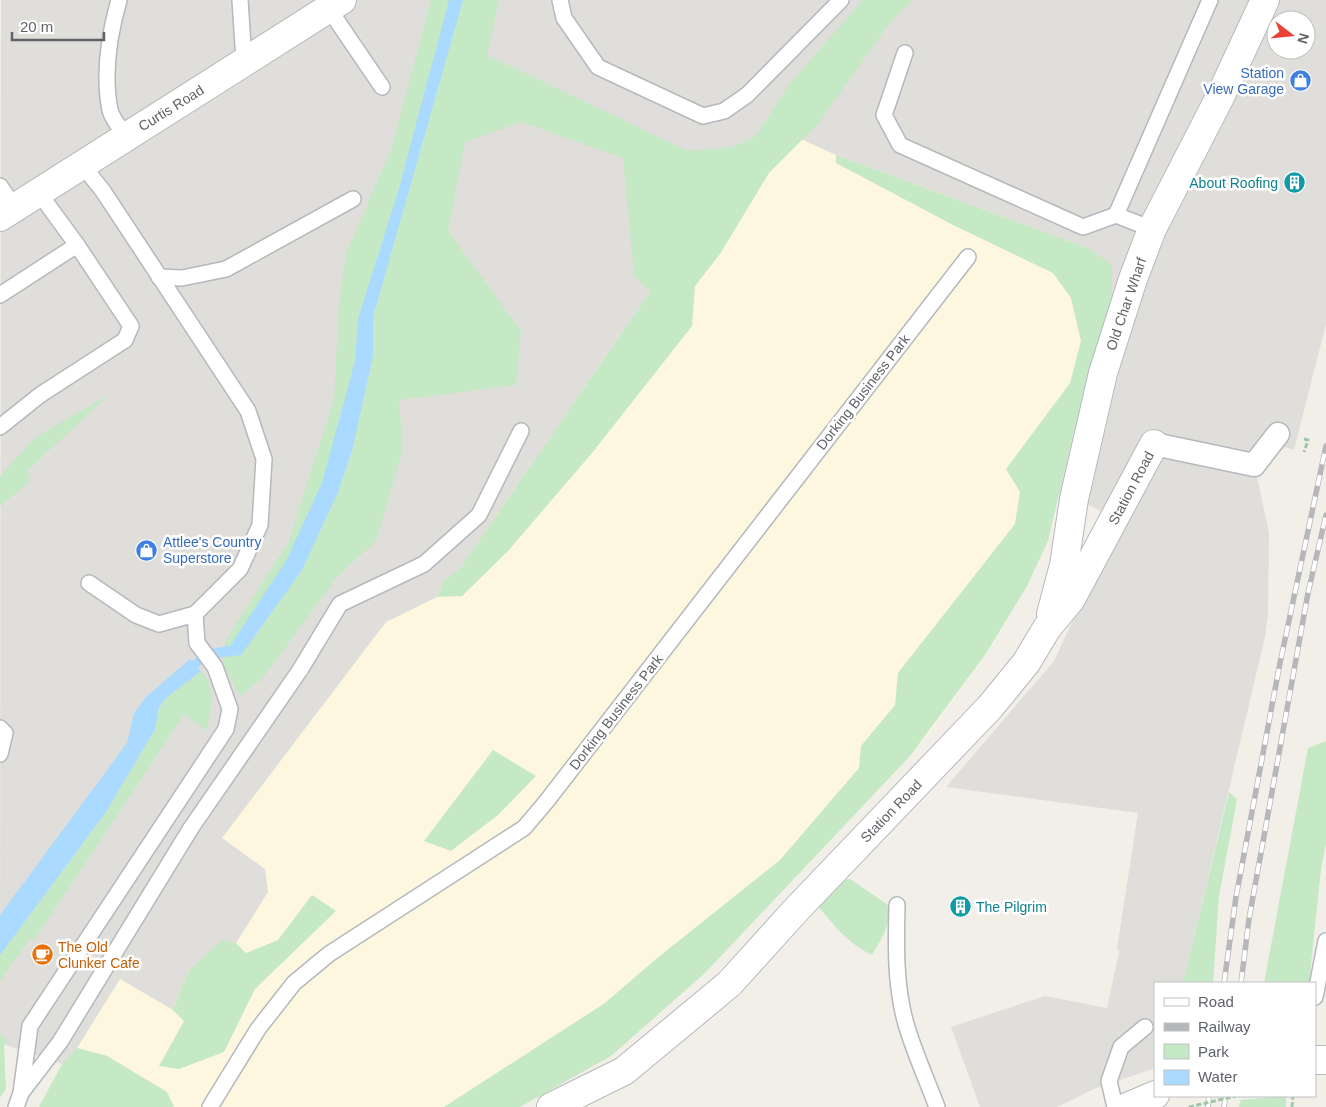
<svg xmlns="http://www.w3.org/2000/svg" width="1326" height="1107" font-family="Arial,sans-serif">
  <style>
    .commercial { fill: #fef7e0 }
    .industrial { fill: #e0deda; fill-rule: evenodd }
    .green { fill: #c5e8c5 }
    .water { fill: #aadaff }
    .lines { fill: none; stroke-linecap: round; stroke-linejoin: round }
    .stream { stroke: #aadaff; stroke-width: 9 }
    .service-casing { stroke: #b5b8bc; stroke-width: 18 }
    .pedestrian-casing { stroke: #b5b8bc; stroke-width: 25 }
    .minor-casing { stroke: #b5b8bc; stroke-width: 30 }
    .tertiary-casing { stroke: #b5b8bc; stroke-width: 30 }
    .path { stroke: #9cc7a9; stroke-width: 3; stroke-dasharray: 5 2.5; stroke-linecap: butt }
    .service { stroke: #fff; stroke-width: 15 }
    .pedestrian { stroke: #fff; stroke-width: 22 }
    .minor { stroke: #fff; stroke-width: 28 }
    .tertiary { stroke: #fff; stroke-width: 28 }
    .rail-casing { stroke: #b6b7b8; stroke-width: 5.5 }
    .rail { stroke: #fff; stroke-width: 4; stroke-dasharray: 11; stroke-linecap: butt }
    .path-bridge { stroke: #9cc7a9; stroke-width: 3; stroke-dasharray: 5 2.5; stroke-linecap: butt }
    .labels { text-anchor: middle; dominant-baseline: central; stroke-width: 5; stroke-linejoin: round; paint-order: stroke }
    .shop-label { font-size: 14px; fill: #366cbe; stroke: #fff; text-anchor: end }
    .street-label { font-size: 14px; fill: #5f6368; stroke: #fff }
    .culture-label { font-size: 14px; fill: #0d838f; stroke: #fff; text-anchor: end }
    .food-label { font-size: 14px; fill: #c56008; stroke: #fff; text-anchor: start }
  </style>
  <rect width="100%" height="100%" fill="#f1efe8"/>
  <polygon class="commercial" points="766,123 1088,248 1075,426 1048,541 1027,586 985,655 937,722 910,756 705,973 611,1056 520,1107 174,1107 167,1092 107,1056 77,1048 120,979 268,892 265,870 222,838 386,621 437,597 461,567"/>
  <path class="industrial" d="M1,0H1326V324L1294,450L1285,447L1256,472L1269,533L1268,614L1265,637L1183,983H1155V1068L1094,1089L1057,1107H980L951,1027L1045,996L1107,1008L1119,952L1117,948L1138,813L946,787L1054,661L1074,618L1127,524L1083,502L1058,495L1075,426L1088,248L836,155L766,123L461,567L443,582L437,597L386,622L222,838L265,869L268,892L236,943L222,941L189,970L173,1010L120,979L77,1048L62,1064L0,1043ZM1276,20H1306V50H1276Z"/>
  <g class="green">
    <polygon points="431,0 499,0 487,55 688,151 733,147 756,136 790,83 863,0 913,0 891,21 818,124 769,173 720,254 695,286 692,326 592,453 508,551 462,596 437,597 443,582 461,567 650,292 634,275 623,158 521,122 465,142 448,231 521,331 516,385 399,400 403,449 376,541 337,577 263,678 240,696 224,666 225,641 289,541 334,399 339,304 346,254 392,147"/>
    <polygon points="836,155 1088,248 1112,265 1112,310 1075,426 1048,541 1027,586 985,655 910,756 705,973 611,1056 520,1107 444,1107 605,1003 656,959 780,860 859,768 861,746 895,705 898,673 1015,524 1020,492 1006,469 1070,383 1081,341 1071,298 1053,273 953,225 836,163"/>
    <polygon points="110,394 27,471 30,481 0,506 0,476 36,437"/>
    <path d="M201,671C218,690 210,708 207,731L184,714L34,940L30,938L0,981V955L106,812L155,729L159,707L167,697Z"/>
    <polygon points="1326,741 1326,843 1321,869 1309,983 1264,983 1308,748"/>
    <polygon points="493,750 536,776 498,815 451,851 424,841"/>
    <polygon points="1229,792 1237,799 1219,896 1213,983 1183,983"/>
    <path d="M850,879L888,905C891,925 882,938 872,955C850,945 832,924 818,906L839,881Z"/>
    <polygon points="312,895 336,911 255,989 224,1052 179,1069 159,1066 184,1021 173,1010 189,970 222,940 236,943 246,953 278,940"/>
    <polygon points="0,1034 7,1040 4,1046 6,1089 0,1097"/>
    <polygon points="77,1048 107,1056 167,1092 174,1107 39,1107 62,1064"/>
    <polygon points="1286,1096 1286,1107 1239,1107 1241,1100"/>
  </g>
  <g class="water">
    <polygon points="449,0 463,0 373,317 373,356 352,451 338,492 302,570 241,655 209,659 199,650 230,646 286,561 322,483 355,361 358,319 398,192"/>
    <polygon points="190,659 201,671 167,697 159,707 155,729 106,812 0,955 0,915 127,743 134,713 146,697"/>
  </g>
  <g class="lines">
    <polyline class="stream" points="186,672 208,654"/>
    <defs>
      <g id="service">
        <path d="M119,0C109,35 103,74 110,110C112,119 121,129 126,136"/>
        <polyline points="240,0 244,61"/>
        <polyline points="560,0 564,18 598,67 703,116 724,111 747,95 841,0"/>
        <polyline points="329,9 382,87"/>
        <polyline points="905,53 884,115 900,145 1083,227 1116,215 1152,229"/>
        <polyline points="0,186 15,208"/>
        <polyline points="39,193 77,245"/>
        <polyline points="1116,215 1210,0"/>
        <polyline points="159,277 182,278 226,269 353,199"/>
        <polyline points="0,295 77,245 131,326 125,340 40,395 0,427"/>
        <polyline points="89,583 136,615 159,624 195,614"/>
        <polyline points="0,728 5,733 0,754"/>
        <path d="M897,905C896,945 895,986 906,1024C914,1052 927,1080 937,1107"/>
        <polyline points="1315,997 1326,941"/>
        <polyline points="21,1093 30,1026 226,729 230,709 215,667 197,643 195,614 240,569 260,525 264,459 248,411 103,191 83,166"/>
        <polyline points="16,1107 21,1093 60,1042 191,828 300,670 340,604 424,564 479,515 521,431"/>
        <polyline points="210,1107 258,1029 294,983 329,954 524,828 546,802 968,257"/>
        <polyline points="1115,1107 1109,1081 1121,1047 1145,1027"/>
      </g>
      <polyline id="pedestrian" points="1154,444 1254,465 1278,434"/>
      <g id="minor">
        <polyline points="0,217 342,0"/>
        <polyline points="1051,614 1064,565 1074,499 1103,373 1133,279 1152,229 1220,97 1265,0"/>
        <polyline points="551,1107 624,1071 729,984 796,910 990,707 1026,663 1047,628 1071,599 1154,444"/>
      </g>
      <g id="tertiary">
        <polyline points="1315,1060 1326,1060"/>
        <polyline points="1127,1107 1155,1095"/>
      </g>
    </defs>
    <use href="#service" class="service-casing"/>
    <use href="#pedestrian" class="pedestrian-casing"/>
    <use href="#minor" class="minor-casing"/>
    <use href="#tertiary" class="tertiary-casing"/>
    <g class="path">
      <polyline points="1304,439 1308,440 1304,452"/>
      <polyline points="1292,1107 1293,1096"/>
    </g>
    <use href="#service" class="service"/>
    <use href="#pedestrian" class="pedestrian"/>
    <use href="#minor" class="minor"/>
    <use href="#tertiary" class="tertiary"/>
    <defs>
      <g id="rail">
        <polyline points="1224,983 1236,897 1280,663 1326,446"/>
        <polyline points="1241,983 1249,919 1308,593 1326,515"/>
        <polyline points="1208,1107 1209,1096"/>
        <polyline points="1224,1107 1226,1096"/>
      </g>
    </defs>
    <use href="#rail" class="rail-casing"/>
    <use href="#rail" class="rail"/>
    <polyline class="path-bridge" points="1189,1107 1236,1096"/>
  </g>
  <defs>
    <symbol id="shop-disc" viewBox="-11 -11 22 22"><circle r="9.5" fill="#3f7fe0" stroke="#fff"/><path d="M-5-2.5h2.3a2.7 3.5 0 0 1 5.4 0H5L5.5 6h-11ZM-1.5-2.5h3a1.5 2.3 0 0 0-3 0Z" fill="#fff"/></symbol>
    <symbol id="building-disc" viewBox="-11 -11 22 22"><circle r="9.5" fill="#0f9aa8" stroke="#fff"/><path d="M-4-6H4V6H1V3H-1V6H-4ZM-2.5-4.3h1.7v1.8h-1.7ZM.8-4.3h1.7v1.8H.8ZM-2.5-1h1.7V.8h-1.7ZM.8-1h1.7V.8H.8Z" fill="#fff"/></symbol>
    <symbol id="cafe-disc" viewBox="-11 -11 22 22"><circle r="9.5" fill="#e8710a" stroke="#fff"/><path d="M-5.5-4.5H6V0H3Q3 3.5 0 3.5H-2.5Q-5.5 3.5-5.5 0ZM3-3.2v2h1.7v-2ZM-6 4.5H4V6H-6Z" fill="#fff"/></symbol>
  </defs>
  <g fill-rule="evenodd">
    <use href="#shop-disc" x="1288" y="68" width="25" height="25"/>
    <use href="#building-disc" x="1282" y="170" width="25" height="25"/>
    <use href="#shop-disc" x="134" y="538" width="25" height="25"/>
    <use href="#building-disc" x="948" y="894" width="25" height="25"/>
    <use href="#cafe-disc" x="30" y="942" width="25" height="25"/>
  </g>
  <g class="labels">
    <g class="shop-label">
      <text x="1284" y="73">Station<tspan x="1284" dy="16">View Garage</tspan></text>
      <text x="163" y="542" text-anchor="start">Attlee's Country<tspan x="163" dy="16">Superstore</tspan></text>
    </g>
    <g class="street-label">
      <text transform="translate(171 108) rotate(-32)">Curtis Road</text>
      <text transform="translate(1126 304) rotate(-71)">Old Char Wharf</text>
      <text transform="translate(863 392) rotate(-52)">Dorking Business Park</text>
      <text transform="translate(1131 488) rotate(-62)">Station Road</text>
      <text transform="translate(616 712) rotate(-52)">Dorking Business Park</text>
      <text transform="translate(891 811) rotate(-46)">Station Road</text>
    </g>
    <g class="culture-label">
      <text x="1278" y="183">About Roofing</text>
      <text x="976" y="907" text-anchor="start">The Pilgrim</text>
    </g>
    <g class="food-label">
      <text x="58" y="947">The Old<tspan x="58" dy="16">Clunker Cafe</tspan></text>
    </g>
  </g>
  <rect x="1154" y="982" width="162" height="115" fill="#ffffff" stroke="#bfc1c3"/>
  <rect x="1164" y="998" width="25" height="8" fill="#ffffff" stroke="#bfc1c3"/>
  <text x="1198" y="1007" font-size="15" fill="#5f6368">Road</text>
  <rect x="1164" y="1023" width="25" height="8" fill="#b6b7b8" stroke="#bfc1c3"/>
  <text x="1198" y="1032" font-size="15" fill="#5f6368">Railway</text>
  <rect x="1164" y="1044" width="25" height="15" fill="#c5e8c5" stroke="#bfc1c3"/>
  <text x="1198" y="1057" font-size="15" fill="#5f6368">Park</text>
  <rect x="1164" y="1070" width="25" height="15" fill="#aadaff" stroke="#bfc1c3"/>
  <text x="1198" y="1082" font-size="15" fill="#5f6368">Water</text>
  <g transform="translate(1291 35) rotate(106)"><circle r="24" fill="#ffffff" stroke="#bfc1c3"/>
  <path d="M0-4L9 19L0 12L-9 19Z" fill="#ea4335"/>
  <text y="-8" font-size="14" font-weight="bold" text-anchor="middle" fill="#5f6368">N</text>
  </g>
  <path d="M12 32v8h92v-8" fill="none" stroke="#5f6368" stroke-width="2.5"/>
  <text x="20" y="32" font-size="15" fill="#5f6368" stroke="#ffffff" stroke-width="4" paint-order="stroke">20 m</text>
</svg>
